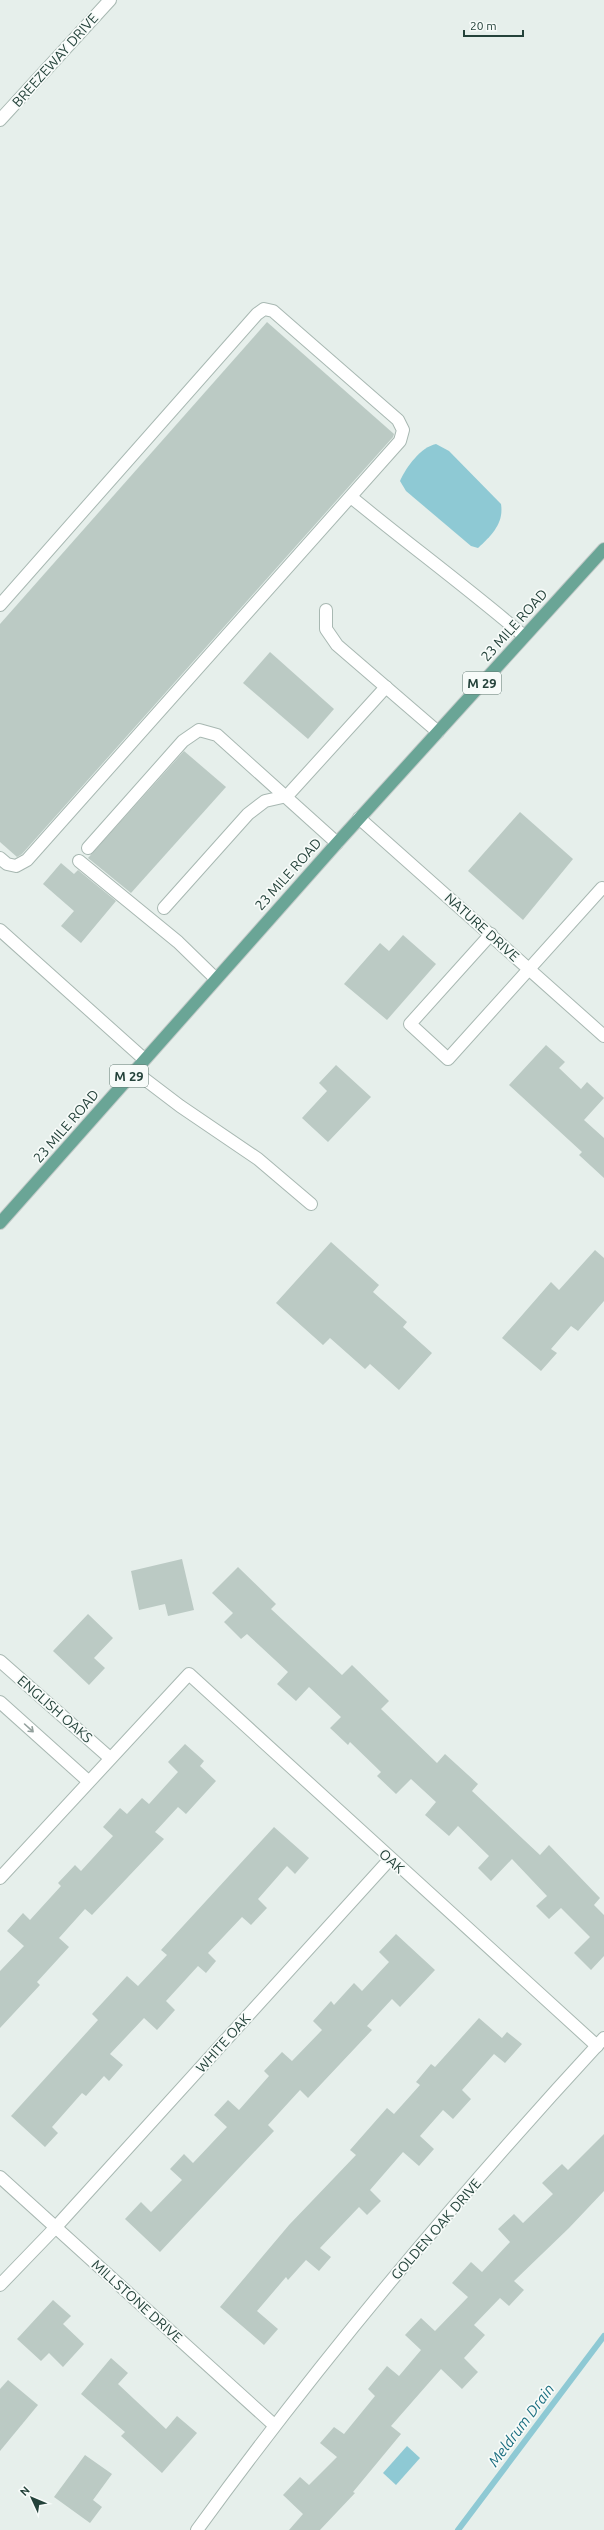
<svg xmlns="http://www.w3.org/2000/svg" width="604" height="2530" font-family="Ubuntu,sans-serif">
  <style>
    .water { fill: #8ec9d4 }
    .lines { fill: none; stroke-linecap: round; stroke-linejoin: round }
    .stream { stroke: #8ec9d4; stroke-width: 6 }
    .building { fill: #bbcac4 }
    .minor-casing { stroke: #a8b8b2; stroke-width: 14 }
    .major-casing { stroke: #c2cac8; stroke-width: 14 }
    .minor { stroke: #fff; stroke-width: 12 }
    .major { stroke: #6aa596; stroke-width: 12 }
    .oneway { stroke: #92a09c }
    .labels { text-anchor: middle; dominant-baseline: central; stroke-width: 3.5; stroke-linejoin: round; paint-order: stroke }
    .shield { fill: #f7fbf9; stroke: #637a73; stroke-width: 1 }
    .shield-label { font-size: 13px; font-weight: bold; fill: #24423a }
    .street-label { font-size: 14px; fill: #24423a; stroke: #f7fbf9 }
    .water-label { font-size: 15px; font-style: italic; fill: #1c6f80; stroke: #f7fbf9 }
  </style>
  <rect width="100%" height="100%" fill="#e6efeb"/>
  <g class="water">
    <path d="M436,444L449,451L501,504C504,523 492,535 478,548L471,546L406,491L400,481C406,467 421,447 436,444Z"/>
    <polygon points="407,2446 420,2458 396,2485 383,2473"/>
  </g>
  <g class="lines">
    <polyline class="stream" points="458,2530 604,2336"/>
  </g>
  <g class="building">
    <polygon points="267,322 394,434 393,437 22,854 17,857 0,842 0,624"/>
    <polygon points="270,652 334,709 308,739 243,683"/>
    <polygon points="184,751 226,787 131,893 88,858"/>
    <polygon points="520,812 573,859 523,920 468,871"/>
    <polygon points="61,863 74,874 78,870 116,901 81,943 61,926 74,911 43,884"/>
    <polygon points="403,935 436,964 387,1020 344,984 380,943 389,951"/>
    <polygon points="546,1045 565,1062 559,1068 581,1089 587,1082 604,1098 584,1120 604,1138 604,1178 579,1155 582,1152 509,1085"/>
    <polygon points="336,1065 371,1097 328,1142 302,1118 327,1091 319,1083"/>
    <polygon points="331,1242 379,1285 373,1292 407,1322 403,1327 432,1353 399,1390 370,1364 365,1369 330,1338 323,1345 276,1303"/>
    <polygon points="595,1250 604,1258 604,1301 578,1331 571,1326 551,1349 557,1353 541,1371 502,1338 551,1282 559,1290"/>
    <polygon points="182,1559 194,1610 168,1616 165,1604 139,1610 131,1571"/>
    <polygon points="238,1567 276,1604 271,1609 342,1675 352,1665 389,1701 381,1709 437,1763 445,1754 478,1784 472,1791 540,1855 549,1845 600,1898 594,1905 604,1915 604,1956 591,1970 574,1953 590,1937 561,1908 549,1919 536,1906 547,1896 512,1859 491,1881 478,1868 489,1856 458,1826 449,1836 425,1815 436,1802 411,1779 396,1794 377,1776 381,1772 350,1742 348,1745 330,1728 341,1717 309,1687 296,1701 277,1684 288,1672 247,1634 241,1639 224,1622 233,1613 212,1593"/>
    <polygon points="88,1614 113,1638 94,1658 105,1668 89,1685 53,1651"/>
    <polygon points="185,1744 204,1761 200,1766 216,1781 186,1814 178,1807 155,1832 164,1839 92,1915 85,1909 59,1938 69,1947 37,1982 40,1985 0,2028 0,1971 24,1946 7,1931 23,1913 30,1920 61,1886 58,1883 75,1865 81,1871 113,1836 103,1827 120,1808 127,1814 142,1798 149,1804 178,1772 168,1762"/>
    <polygon points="274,1827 309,1858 295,1874 287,1866 258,1899 267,1908 251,1925 242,1917 208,1953 216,1961 206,1973 198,1966 166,2001 175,2010 157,2030 144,2018 110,2054 123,2065 109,2081 104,2076 86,2096 82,2093 52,2127 58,2133 45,2147 11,2116 98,2020 92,2014 127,1976 138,1986 167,1955 161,1950"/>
    <polygon points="396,1934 435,1970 400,2007 392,1999 367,2026 372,2030 308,2098 300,2090 268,2125 274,2131 160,2252 125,2219 141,2202 151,2212 182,2180 170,2169 184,2154 193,2163 227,2127 214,2115 228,2100 239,2110 269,2076 264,2071 282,2052 292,2061 322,2030 313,2021 331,2001 334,2005 354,1983 362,1991 389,1962 379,1952"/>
    <polygon points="479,2018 502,2038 507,2032 522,2044 505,2063 494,2054 462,2090 471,2099 453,2119 443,2110 420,2136 434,2149 419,2166 403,2152 370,2190 381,2201 367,2215 359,2207 320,2248 331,2257 319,2271 306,2260 288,2280 286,2277 257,2311 278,2329 264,2345 220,2307 289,2225 356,2155 350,2150 387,2108 394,2114 420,2085 416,2082 431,2064 435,2067"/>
    <polygon points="604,2134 604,2191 569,2228 514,2281 524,2290 509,2306 500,2298 474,2325 485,2335 464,2358 478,2372 462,2389 441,2369 391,2426 401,2434 353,2492 355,2493 320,2530 289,2530 303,2514 283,2495 300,2477 309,2485 337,2457 320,2443 334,2427 344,2434 375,2396 368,2389 387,2366 399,2376 421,2350 405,2335 421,2318 435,2331 468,2297 452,2283 471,2262 482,2272 510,2242 498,2229 514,2214 523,2223 553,2194 542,2183 562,2164 568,2170"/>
    <polygon points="53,2300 71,2316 63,2324 84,2344 63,2367 49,2353 41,2361 17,2339"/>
    <polygon points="111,2358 128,2373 118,2384 166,2429 177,2416 197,2433 162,2473 121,2436 125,2432 81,2394"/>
    <polygon points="8,2380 38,2405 0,2451 0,2389"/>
    <polygon points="85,2455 112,2474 93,2500 102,2507 90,2523 54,2497"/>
  </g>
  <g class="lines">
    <defs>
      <g id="minor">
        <polyline points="0,120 110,0"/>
        <path d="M351,497C408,544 468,588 524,636"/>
        <polyline points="0,605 257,314 264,309 273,311 398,420 403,430 400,441 27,860 16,866 7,864 0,858"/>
        <polyline points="326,610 326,629 337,645 438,732"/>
        <polyline points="359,818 604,1036"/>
        <polyline points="88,848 183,741 199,730 217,735 337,843"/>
        <polyline points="79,861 178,942 215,978"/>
        <polyline points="164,908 248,814 265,801 287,796 386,687"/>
        <polyline points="0,930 144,1059"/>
        <polyline points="491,934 410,1024 448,1059 602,888"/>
        <polyline points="134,1071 180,1106 258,1159 311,1204"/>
        <polyline points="0,1661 110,1758"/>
        <polyline points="0,1702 88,1781"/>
        <polyline points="0,1878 189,1674 597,2046"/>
        <polyline points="0,2177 274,2425"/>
        <polyline points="0,2285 55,2228 390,1859"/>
        <path d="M197,2530C322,2358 459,2195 604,2038"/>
      </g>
      <polyline id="major" points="0,1223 337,843 604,549"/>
    </defs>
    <use href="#minor" class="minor-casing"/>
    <use href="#major" class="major-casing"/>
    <use href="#minor" class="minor"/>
    <use href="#major" class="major"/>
  </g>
  <defs><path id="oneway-shaft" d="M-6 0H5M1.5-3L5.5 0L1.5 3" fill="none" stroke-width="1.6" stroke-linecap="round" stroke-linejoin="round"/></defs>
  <use class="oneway" href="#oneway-shaft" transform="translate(29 1728) rotate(42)"/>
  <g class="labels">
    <g class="shield">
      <rect x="463" y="672" width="38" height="22" rx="3"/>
      <rect x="110" y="1065" width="38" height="22" rx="3"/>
    </g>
    <g class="shield-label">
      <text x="482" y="683">M 29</text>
      <text x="129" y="1076">M 29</text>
    </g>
    <g class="street-label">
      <text transform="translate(55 60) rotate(-48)">BREEZEWAY DRIVE</text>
      <text transform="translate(514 625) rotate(-48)">23 MILE ROAD</text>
      <text transform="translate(288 874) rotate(-48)">23 MILE ROAD</text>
      <text transform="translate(482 927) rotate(42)">NATURE DRIVE</text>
      <text transform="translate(66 1126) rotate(-49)">23 MILE ROAD</text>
      <text transform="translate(55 1709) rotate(41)">ENGLISH OAKS</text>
      <text transform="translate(392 1861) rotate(42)">OAK</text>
      <text transform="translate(223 2043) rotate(-48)">WHITE OAK</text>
      <text transform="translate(436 2229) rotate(-49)">GOLDEN OAK DRIVE</text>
      <text transform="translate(137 2301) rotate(42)">MILLSTONE DRIVE</text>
    </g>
    <g class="water-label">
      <text transform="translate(521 2425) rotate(-53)">Meldrum Drain</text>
    </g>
  </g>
  <g transform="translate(32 2498) rotate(314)" stroke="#f7fbf9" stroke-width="3" paint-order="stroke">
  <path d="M0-3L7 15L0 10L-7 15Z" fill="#24423a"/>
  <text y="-6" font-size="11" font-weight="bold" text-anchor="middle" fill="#24423a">N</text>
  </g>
  <path d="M464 30v6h59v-6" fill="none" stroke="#24423a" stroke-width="2"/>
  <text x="470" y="30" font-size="12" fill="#24423a" stroke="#f7fbf9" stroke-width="3" paint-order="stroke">20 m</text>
</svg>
